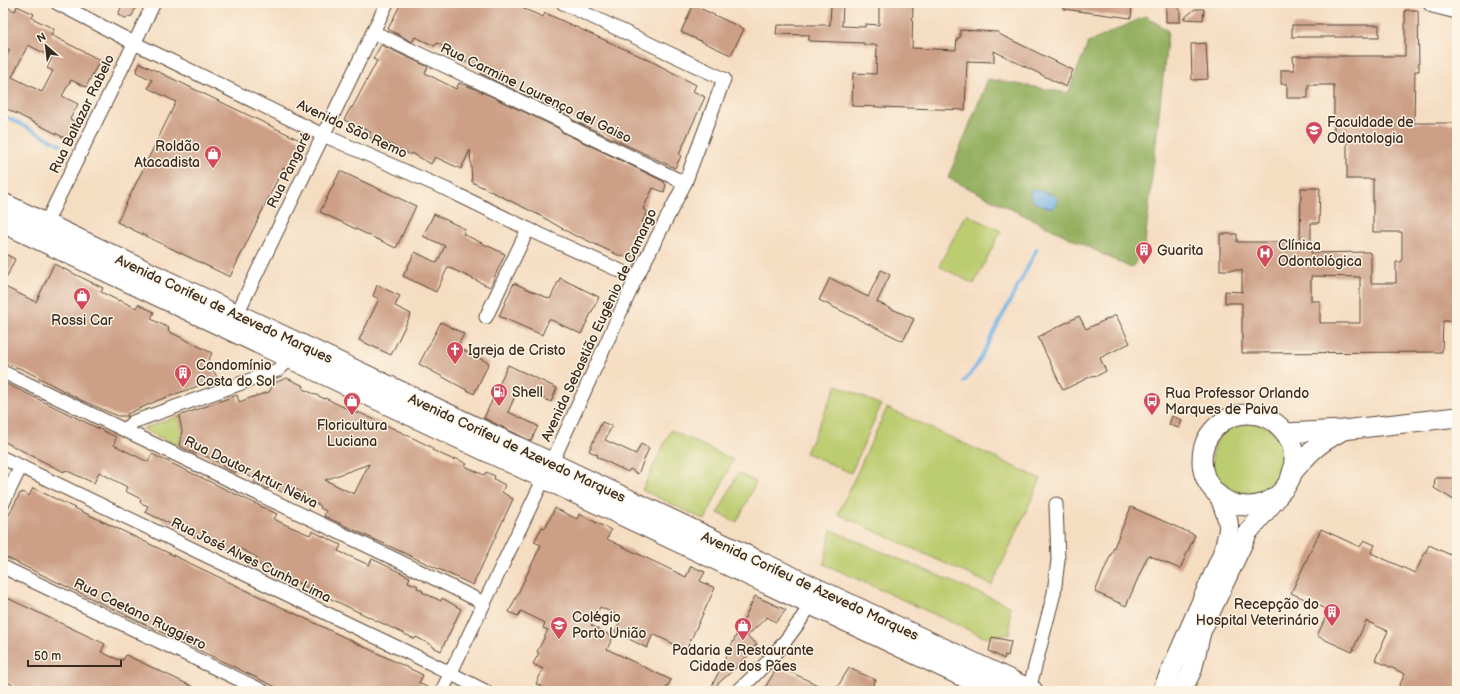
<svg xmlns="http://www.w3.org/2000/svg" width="1460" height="694" font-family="'Balsamiq Sans',sans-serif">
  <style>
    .green { fill: #bccc6f; stroke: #7c7b46 }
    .forest { fill: #95b062; stroke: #686d40 }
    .water { fill: #73b2e6; stroke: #576e82 }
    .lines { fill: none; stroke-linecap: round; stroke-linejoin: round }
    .stream { stroke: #73b2e6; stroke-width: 3.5 }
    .building { fill: #cc9f86; fill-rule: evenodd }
    .street-casing { stroke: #574537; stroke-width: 15 }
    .secondary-casing { stroke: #574537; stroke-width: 21 }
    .primary-casing { stroke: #574537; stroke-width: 23 }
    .street { stroke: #fff; stroke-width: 13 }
    .secondary { stroke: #fff; stroke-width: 19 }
    .primary { stroke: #fff; stroke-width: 21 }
    .labels { text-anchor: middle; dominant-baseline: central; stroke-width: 3; stroke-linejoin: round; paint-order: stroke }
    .street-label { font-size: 14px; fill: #3b2a1e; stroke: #fcf5e5 }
    .poi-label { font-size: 14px; fill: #3b2a1e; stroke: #fcf5e5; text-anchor: start }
  </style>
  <rect width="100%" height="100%" fill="#fcf5e5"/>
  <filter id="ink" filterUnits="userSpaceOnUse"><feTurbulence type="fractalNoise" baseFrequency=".025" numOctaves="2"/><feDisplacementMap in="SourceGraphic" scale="8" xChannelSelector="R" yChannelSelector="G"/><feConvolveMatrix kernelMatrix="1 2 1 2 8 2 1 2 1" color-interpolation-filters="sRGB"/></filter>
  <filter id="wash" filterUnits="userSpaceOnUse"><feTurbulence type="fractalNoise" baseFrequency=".012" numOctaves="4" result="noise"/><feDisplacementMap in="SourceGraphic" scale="16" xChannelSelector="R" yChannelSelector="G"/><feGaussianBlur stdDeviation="0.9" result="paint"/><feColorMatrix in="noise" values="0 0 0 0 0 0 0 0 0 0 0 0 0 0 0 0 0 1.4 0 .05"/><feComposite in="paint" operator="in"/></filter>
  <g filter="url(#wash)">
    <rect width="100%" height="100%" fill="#f5ddc2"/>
    <g class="green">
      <polygon points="966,214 1001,231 974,284 939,266"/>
      <polygon points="837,385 881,405 851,473 806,453"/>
      <polygon points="887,408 1041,479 992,585 838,514"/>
      <polygon points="179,416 182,431 179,446 142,429"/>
      <circle cx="1249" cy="460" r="37"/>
      <polygon points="671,430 733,460 705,520 642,490"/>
      <polygon points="738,473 756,482 737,522 718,513"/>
      <polygon points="831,530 1010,606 1010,634 984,637 824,564"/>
    </g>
    <polygon class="forest" points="1146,16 1168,31 1144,252 1131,268 948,178 988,79 1068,93 1088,43"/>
    <path class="water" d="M1034,189L1053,195L1058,199L1057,204L1053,208C1044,207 1021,200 1034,189Z"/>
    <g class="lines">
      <g class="stream">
        <polyline points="3,115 61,145"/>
        <polyline points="964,382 977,365 1037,249"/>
      </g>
    </g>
    <g id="blocks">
      <g class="building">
        <polygon points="123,3 136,7 132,16 125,18 118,15"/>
        <polygon points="401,3 525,3 522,8 543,17 545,13 651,61 696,85 693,91 705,97 688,134 679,155 681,156 675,168 573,120 569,116 481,74 482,70 460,59 462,56 437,43 435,46 415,37 412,42 388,29"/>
        <polygon points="831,3 843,3 842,26 865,27 865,24 879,25 879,4 913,3 912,48 956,50 957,38 960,38 960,30 999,32 999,34 1073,70 1066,87 994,51 994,62 967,61 965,110 852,106 853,73 876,74 877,45 864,45 864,43 809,41 809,35 776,34 777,25 830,25"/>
        <polygon points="1063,3 1132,3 1131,18 1063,9"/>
        <polygon points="1166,3 1178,3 1178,9 1180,10 1180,22 1166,22"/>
        <path d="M3,5L15,11L17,6L34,14L32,18L54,29L51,35L100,60L86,87L71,80L62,96L78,104L70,119L78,123L69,140L3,107V64L10,50L3,46ZM28,45L52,57L47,68L53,71L42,92L12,77Z"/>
        <polygon points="693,5 744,29 731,55 681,32"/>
        <polygon points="1195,9 1204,9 1203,20 1183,19"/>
        <path d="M1405,10H1418L1419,71H1415L1414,123H1457V321H1443L1442,352L1242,353V303H1225V291L1242,292V270H1220V234H1237V242H1300L1301,188H1320L1319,223H1311V253L1369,252L1370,254H1371V283H1396V262H1402V232H1373V179H1347V139H1334V85H1308V98H1287V84H1281V70H1294L1293,56H1405ZM1311,276L1360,277V323H1320V301H1311Z"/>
        <rect x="1292" y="25" width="87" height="12"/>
        <polygon points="1206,43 1208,79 1192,80 1191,44"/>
        <polygon points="381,45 428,67 425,73 456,89 459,83 473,88 558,128 562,132 663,181 666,185 664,192 653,188 643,209 648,212 642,222 646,224 630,259 620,255 620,256 578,236 577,237 539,215 472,182 470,150 461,169 435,157 431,164 412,153 411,155 387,143 386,146 369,137 371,132 344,120 351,107 352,108 377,61 373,59"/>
        <polygon points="140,63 304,142 290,171 283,168 230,277 117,222 176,102 148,88 152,80 136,72"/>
        <polygon points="340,171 416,206 396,248 320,212"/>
        <polygon points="434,214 465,229 463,234 505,254 490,287 448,267 436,292 403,276 415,252 437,263 445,246 423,236"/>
        <polygon points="3,253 15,259 3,285"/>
        <polygon points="54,264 103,288 101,292 119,301 119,300 136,308 138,304 154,312 151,319 169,328 168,331 212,353 207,363 213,370 218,379 159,400 127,414 128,416 118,416 81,400 24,370 3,362 3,286 36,302"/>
        <polygon points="881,270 890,275 877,302 914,319 903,341 819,300 830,278 868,297"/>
        <polygon points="560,278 599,297 581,334 549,319 542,335 499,316 514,283 550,299"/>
        <polygon points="377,285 400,296 395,306 411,314 391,355 359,340 379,299 373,296"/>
        <polygon points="1116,315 1130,343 1100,358 1106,371 1095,377 1094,375 1063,390 1038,337 1079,316 1086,329"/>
        <polygon points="441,322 464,334 457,347 489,363 474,394 419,364"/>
        <polygon points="508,365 557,388 551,402 519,387 508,412 538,426 531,441 484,418"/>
        <path d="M287,378L304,386L303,389L325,399V398L358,414V412L405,434L433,448L432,450L454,460L455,458L467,464L465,466L484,475L486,472L495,476L494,479L505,485L502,492L513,499L473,585L324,516L326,511L320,508L321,506L304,498L305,494L288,485L284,493L270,486L268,489L254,482L255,479L236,470L235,473L222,466V464L198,452L196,454L179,446L182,431L179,416L237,395L239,402L253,397L269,392L274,383ZM369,464L354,494L325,480Z"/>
        <polygon points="3,382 116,437 114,445 148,462 152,454 277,514 274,519 284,524 310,535 312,531 341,545 338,551 369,565 372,559 410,577 408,582 418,586 417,588 423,591 422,592 441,601 442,598 461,609 441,651 433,647 433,646 416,637 415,639 254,562 257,557 238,548 235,548 233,552 200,537 199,539 190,534 190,533 145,512 148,506 141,503 140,502 141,499 125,491 127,487 99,472 94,483 65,470 64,472 3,441"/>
        <polygon points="1172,416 1182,420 1179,428 1169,425"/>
        <polygon points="602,422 612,426 605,440 636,454 641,444 649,448 638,474 630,469 628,472 597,457 598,455 589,451"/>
        <polygon points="1435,478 1457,478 1457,502 1434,488"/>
        <polygon points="33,488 423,675 419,683 434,691 284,691 3,556 3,527 20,493 21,494 22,492 29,496"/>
        <polygon points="1131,507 1195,535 1180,569 1148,555 1126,606 1095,592"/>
        <polygon points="555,508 577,519 579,514 611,530 607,539 686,577 691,566 705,572 700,581 715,588 686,650 653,634 647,648 615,632 622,617 600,607 591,625 613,637 607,649 671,680 665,691 551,691 536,684 543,669 533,664 539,653 537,652 548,630 543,628 545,623 521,611 518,616 509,612 541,545 534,542 542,527 545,528"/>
        <polygon points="1321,529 1360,547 1364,540 1375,545 1371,553 1415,573 1429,545 1457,558 1457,691 1405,691 1398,688 1405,674 1375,660 1388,631 1366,621 1352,652 1317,636 1329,610 1291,593"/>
        <polygon points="3,596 105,644 101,652 119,660 120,659 123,660 126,655 202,691 26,691 3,680"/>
        <polygon points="755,596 786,610 776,622 767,617 747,636 757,644 741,663 711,690 710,690"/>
        <polygon points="992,637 1011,641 1008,656 1005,655 1004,659 989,651"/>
        <polygon points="778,666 830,691 763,691"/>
        <polygon points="849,668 876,680 869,691 835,691"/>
      </g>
    </g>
  </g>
  <g filter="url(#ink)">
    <use href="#blocks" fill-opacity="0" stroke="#574537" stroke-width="1"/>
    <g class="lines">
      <defs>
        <g id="street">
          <polyline points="57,3 134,43 323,135 448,190 528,229 636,278"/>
          <polyline points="373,32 566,123 565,125 685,183"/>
          <polyline points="42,231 154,3"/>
          <polyline points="486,317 528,229"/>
          <polyline points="234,320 387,3"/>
          <polyline points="3,372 401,562 484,603"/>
          <polyline points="125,430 133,422 278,370 291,358 294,353"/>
          <polyline points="3,458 432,664 485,691"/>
          <polyline points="3,503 21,466"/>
          <polyline points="3,567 263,691"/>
          <polyline points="1029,690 1054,593 1058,560 1056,504"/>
          <polyline points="442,691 559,447 636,278 685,183 724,79 563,3"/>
          <path d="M738,691C767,665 791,637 811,604"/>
        </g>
        <g id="secondary">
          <polyline points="1433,3 1457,9"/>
          <circle cx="1248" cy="460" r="46"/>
          <polyline points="1285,433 1343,430 1457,417"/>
          <path d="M1292,473C1309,453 1316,445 1340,432"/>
          <path d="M1162,691L1222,555C1231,527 1231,525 1220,498"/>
          <polyline points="1182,691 1192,670 1201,632 1248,532 1277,498"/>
        </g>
        <g id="primary">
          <polyline points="3,204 1032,691"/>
          <polyline points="3,222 995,691"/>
        </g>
      </defs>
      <use href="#street" class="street-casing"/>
      <use href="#secondary" class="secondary-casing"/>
      <use href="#primary" class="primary-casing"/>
      <use href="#street" class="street"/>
      <use href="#secondary" class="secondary"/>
      <use href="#primary" class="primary"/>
    </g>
  </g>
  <defs>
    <symbol id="university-pin" viewBox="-11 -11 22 30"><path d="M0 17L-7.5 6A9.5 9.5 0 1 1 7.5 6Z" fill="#d1495b" stroke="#fcf5e5"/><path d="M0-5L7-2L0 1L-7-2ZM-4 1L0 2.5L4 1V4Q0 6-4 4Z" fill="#fff"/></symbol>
    <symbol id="shop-pin" viewBox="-11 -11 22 30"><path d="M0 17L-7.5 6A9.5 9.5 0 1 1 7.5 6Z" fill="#d1495b" stroke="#fcf5e5"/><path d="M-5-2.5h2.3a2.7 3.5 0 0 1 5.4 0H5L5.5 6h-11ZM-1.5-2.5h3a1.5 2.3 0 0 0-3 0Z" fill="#fff"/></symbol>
    <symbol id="building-pin" viewBox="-11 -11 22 30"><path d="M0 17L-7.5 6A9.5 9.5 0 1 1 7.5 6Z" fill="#d1495b" stroke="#fcf5e5"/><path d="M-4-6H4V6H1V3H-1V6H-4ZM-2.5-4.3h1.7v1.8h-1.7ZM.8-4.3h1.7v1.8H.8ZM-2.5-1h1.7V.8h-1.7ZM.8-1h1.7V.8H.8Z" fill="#fff"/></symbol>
    <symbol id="hospital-pin" viewBox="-11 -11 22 30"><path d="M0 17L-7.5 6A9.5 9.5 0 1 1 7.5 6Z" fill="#d1495b" stroke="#fcf5e5"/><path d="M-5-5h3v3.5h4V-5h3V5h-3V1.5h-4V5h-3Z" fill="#fff"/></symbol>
    <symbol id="church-pin" viewBox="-11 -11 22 30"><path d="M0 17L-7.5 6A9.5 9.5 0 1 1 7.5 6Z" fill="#d1495b" stroke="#fcf5e5"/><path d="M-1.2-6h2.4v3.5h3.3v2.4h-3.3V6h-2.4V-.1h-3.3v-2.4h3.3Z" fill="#fff"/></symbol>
    <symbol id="fuel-pin" viewBox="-11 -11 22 30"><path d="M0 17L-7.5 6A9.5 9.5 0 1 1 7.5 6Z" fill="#d1495b" stroke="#fcf5e5"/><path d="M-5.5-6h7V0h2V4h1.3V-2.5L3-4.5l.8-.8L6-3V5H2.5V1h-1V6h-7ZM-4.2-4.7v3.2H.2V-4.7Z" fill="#fff"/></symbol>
    <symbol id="bus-pin" viewBox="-11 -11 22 30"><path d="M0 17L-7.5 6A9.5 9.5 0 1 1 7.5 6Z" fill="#d1495b" stroke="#fcf5e5"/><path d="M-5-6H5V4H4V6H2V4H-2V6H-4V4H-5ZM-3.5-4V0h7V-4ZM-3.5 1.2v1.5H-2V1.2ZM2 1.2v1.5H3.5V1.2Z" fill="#fff"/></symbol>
    <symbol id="school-pin" viewBox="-11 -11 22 30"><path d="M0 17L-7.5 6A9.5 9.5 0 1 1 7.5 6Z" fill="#d1495b" stroke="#fcf5e5"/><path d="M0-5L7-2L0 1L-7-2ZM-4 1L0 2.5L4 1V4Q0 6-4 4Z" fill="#fff"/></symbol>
  </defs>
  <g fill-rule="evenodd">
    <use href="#university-pin" x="1304" y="120" width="20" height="27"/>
    <use href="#shop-pin" x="203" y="144" width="20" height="27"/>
    <use href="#building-pin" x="1134" y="240" width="20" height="27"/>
    <use href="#hospital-pin" x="1255" y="243" width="20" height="27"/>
    <use href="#shop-pin" x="72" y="286" width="20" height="27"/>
    <use href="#church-pin" x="445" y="340" width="20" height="27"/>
    <use href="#building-pin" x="173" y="363" width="20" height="27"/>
    <use href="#fuel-pin" x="489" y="382" width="20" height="27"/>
    <use href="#shop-pin" x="342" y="391" width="20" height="27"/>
    <use href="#bus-pin" x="1142" y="391" width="20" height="27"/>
    <use href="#building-pin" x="1322" y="602" width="20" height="27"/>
    <use href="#school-pin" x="549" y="615" width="20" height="27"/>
    <use href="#shop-pin" x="733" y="616" width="20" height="27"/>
  </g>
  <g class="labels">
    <g class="street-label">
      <text transform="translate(536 93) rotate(26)">Rua Carmine Lourenço del Gaiso</text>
      <text transform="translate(82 114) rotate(-64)">Rua Baltazar Rabelo</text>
      <text transform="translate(352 129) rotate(25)">Avenida São Remo</text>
      <text transform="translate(289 170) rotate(-64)">Rua Pangaré</text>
      <text transform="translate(224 309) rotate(25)">Avenida Corifeu de Azevedo Marques</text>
      <text transform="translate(599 325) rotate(-65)">Avenida Sebastião Eugênio de Camargo</text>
      <text transform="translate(517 448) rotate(25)">Avenida Corifeu de Azevedo Marques</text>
      <text transform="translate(251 472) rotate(26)">Rua Doutor Artur Neiva</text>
      <text transform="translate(251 560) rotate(26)">Rua José Alves Cunha Lima</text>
      <text transform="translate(810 586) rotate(25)">Avenida Corifeu de Azevedo Marques</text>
      <text transform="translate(140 614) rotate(26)">Rua Caetano Ruggiero</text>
    </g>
    <g class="poi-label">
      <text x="1327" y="122">Faculdade de<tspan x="1327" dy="16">Odontologia</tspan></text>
      <text x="200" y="146" text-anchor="end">Roldão<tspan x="200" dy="16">Atacadista</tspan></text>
      <text x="1278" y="245">Clínica<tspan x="1278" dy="16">Odontológica</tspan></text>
      <text x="1157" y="250">Guarita</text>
      <text x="82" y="320" text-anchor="middle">Rossi Car</text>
      <text x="468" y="350">Igreja de Cristo</text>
      <text x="196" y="365">Condomínio<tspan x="196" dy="16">Costa do Sol</tspan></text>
      <text x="512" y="392">Shell</text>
      <text x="1165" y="393">Rua Professor Orlando<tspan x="1165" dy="16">Marques de Paiva</tspan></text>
      <text x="352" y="425" text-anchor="middle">Floricultura<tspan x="352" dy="16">Luciana</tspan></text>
      <text x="1319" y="604" text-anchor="end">Recepção do<tspan x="1319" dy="16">Hospital Veterinário</tspan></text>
      <text x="572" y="617">Colégio<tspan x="572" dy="16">Porto União</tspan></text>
      <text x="743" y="650" text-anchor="middle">Padaria e Restaurante<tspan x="743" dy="16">Cidade dos Pães</tspan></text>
    </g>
  </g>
  <rect width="1460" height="694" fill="none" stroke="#fcf5e5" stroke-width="16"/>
  <g transform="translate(46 46) rotate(332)" stroke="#fcf5e5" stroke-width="3" paint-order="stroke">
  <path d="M0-3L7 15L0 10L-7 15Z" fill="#3b2a1e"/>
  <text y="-6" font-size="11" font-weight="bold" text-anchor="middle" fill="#3b2a1e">N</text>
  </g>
  <path d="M28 660v6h93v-6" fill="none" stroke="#3b2a1e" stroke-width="2"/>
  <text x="34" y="660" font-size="12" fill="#3b2a1e" stroke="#fcf5e5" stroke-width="3" paint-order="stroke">50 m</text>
</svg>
